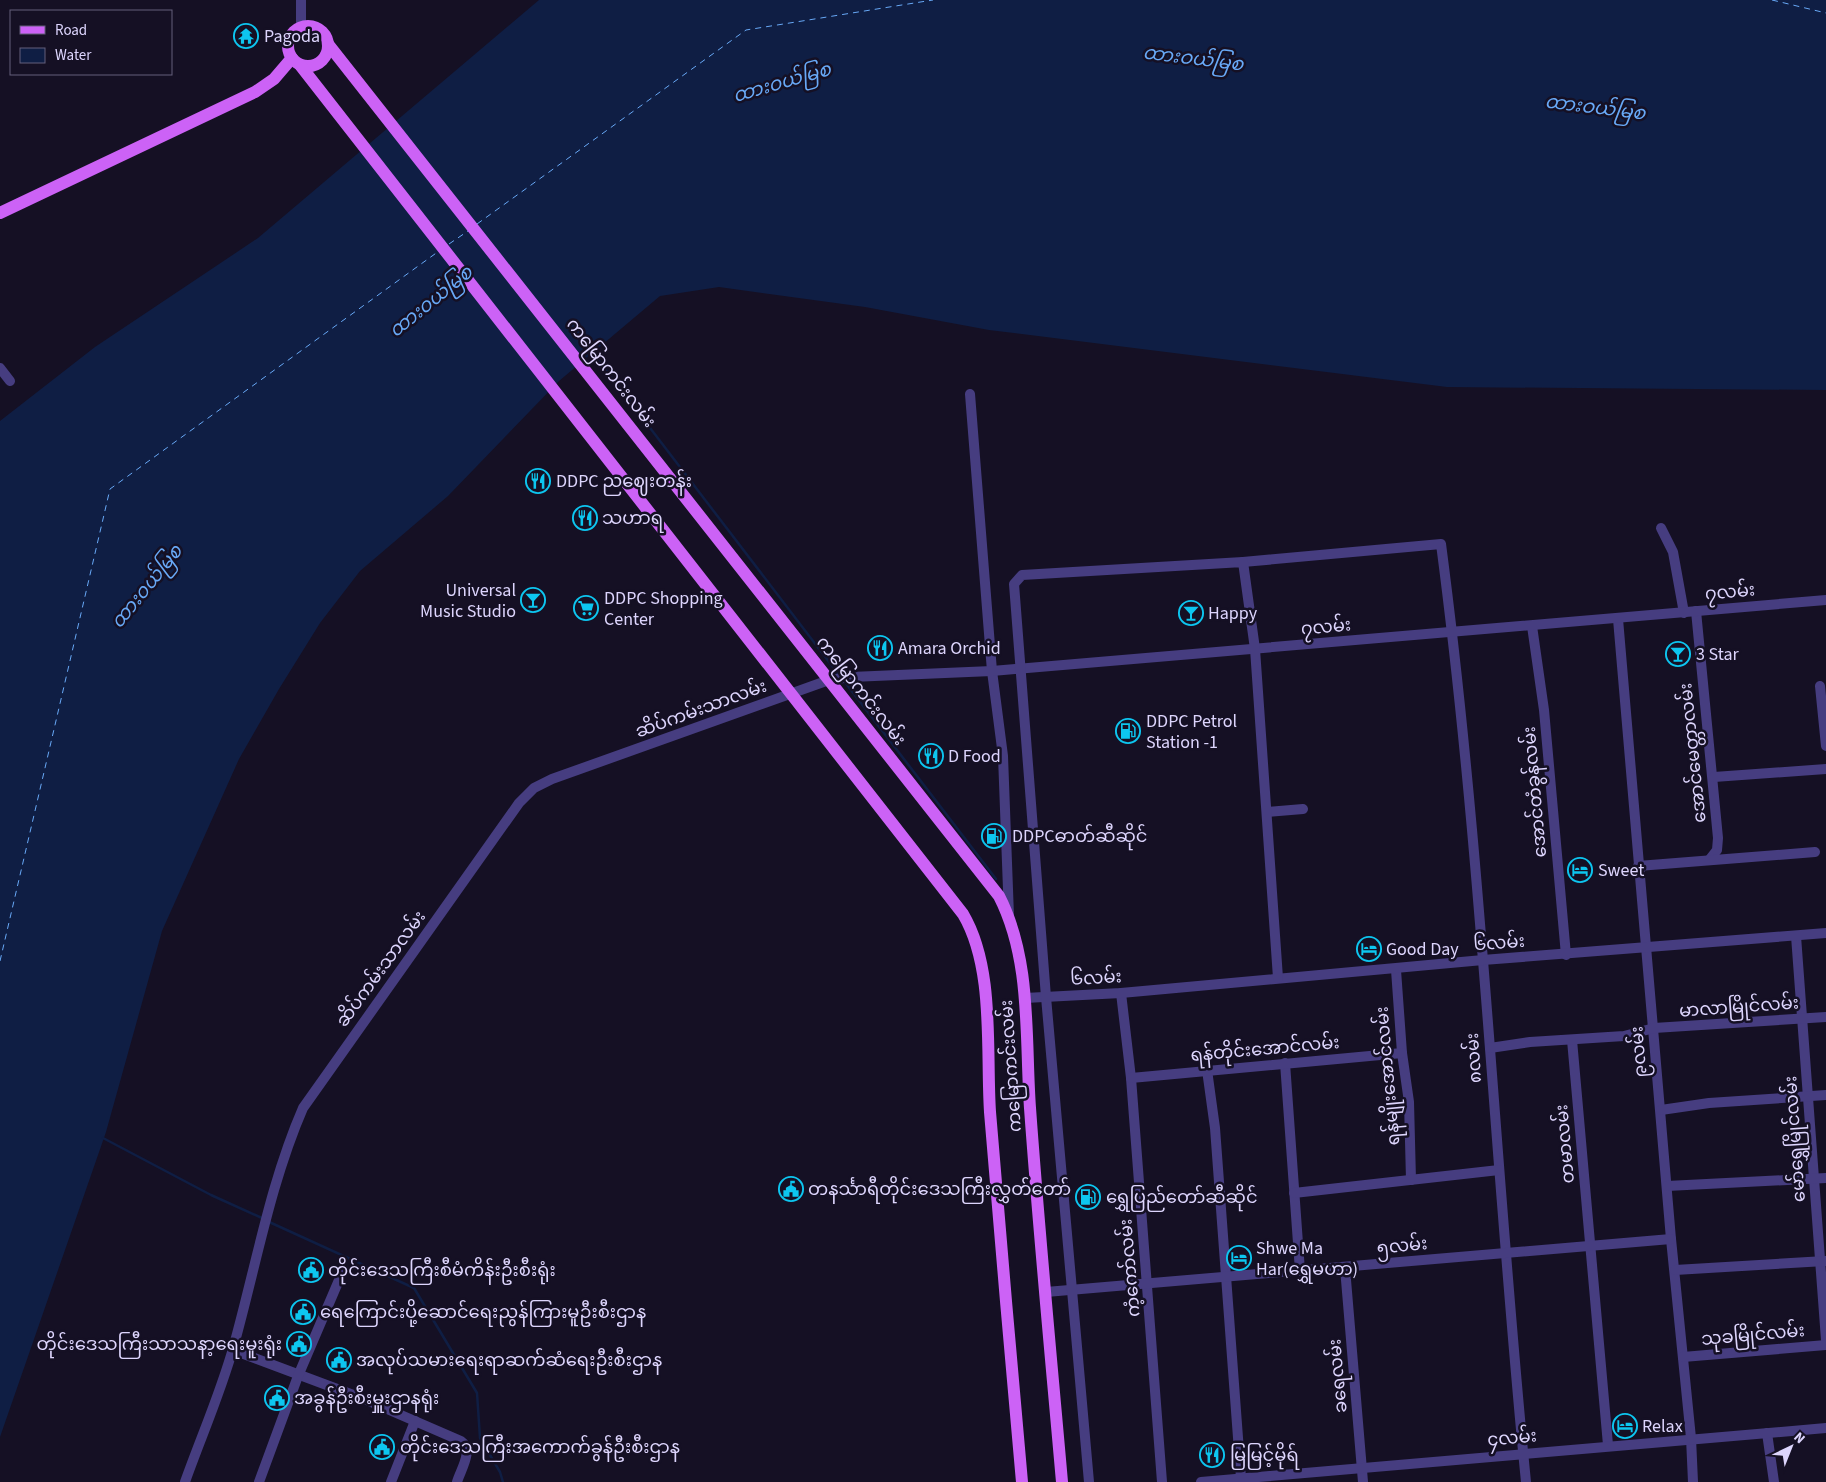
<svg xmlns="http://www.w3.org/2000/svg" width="1826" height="1482" font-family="'Source Sans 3','Noto Sans Myanmar',sans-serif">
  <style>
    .water { fill: #0f1e44 }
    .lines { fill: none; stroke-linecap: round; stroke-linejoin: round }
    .stream { stroke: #0f1e44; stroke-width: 2.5 }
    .ferry { stroke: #68a9f7; stroke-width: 1; stroke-dasharray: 6 5; stroke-linecap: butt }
    .minor { stroke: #463d80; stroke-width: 10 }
    .major { stroke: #cc62f6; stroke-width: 12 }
    .labels { text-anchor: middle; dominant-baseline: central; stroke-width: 5; stroke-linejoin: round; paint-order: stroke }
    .poi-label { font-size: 18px; fill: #ddd5fd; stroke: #151024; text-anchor: start }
    .street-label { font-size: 18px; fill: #ddd5fd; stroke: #151024 }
    .water-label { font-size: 19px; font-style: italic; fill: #68a9f7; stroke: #151024 }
  </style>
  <rect width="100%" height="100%" fill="#151024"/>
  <polygon class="water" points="539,0 1826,0 1826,390 1447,387 989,330 865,307 719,287 660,296 559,381 448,496 360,571 320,623 279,689 239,759 162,931 106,1132 0,1437 0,421 95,347 258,238"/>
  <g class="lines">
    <g class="stream">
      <polyline points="592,352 839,675"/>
      <polyline points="844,681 996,879"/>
      <polyline points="103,1138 211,1195 262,1218"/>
      <polyline points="267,1221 414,1288 477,1393 480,1438 500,1472 503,1482"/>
    </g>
    <g class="ferry">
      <polyline points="1772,0 1826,13"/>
      <polyline points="477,224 746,30 933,0"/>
      <polyline points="449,244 468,231"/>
      <polyline points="0,961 110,489 439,251"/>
    </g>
    <g class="minor">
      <polyline points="301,28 301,0"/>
      <polyline points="0,368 10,381"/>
      <polyline points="970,394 992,671 1003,756 1009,916"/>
      <polyline points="1661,528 1673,552 1684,613"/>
      <path d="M1243,562L1441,544C1482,856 1495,1170 1526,1482"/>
      <polyline points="1696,611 1718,838 1717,850 1710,859"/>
      <polyline points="1618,619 1671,1239 1691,1438 1693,1482"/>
      <polyline points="1532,626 1544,710 1566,955"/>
      <polyline points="1820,686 1826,746"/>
      <polyline points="1714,777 1826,769"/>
      <polyline points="1267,812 1303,809"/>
      <polyline points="1638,866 1815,852"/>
      <polyline points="1796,936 1826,1340"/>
      <polyline points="1396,970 1402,1053 1409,1102 1411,1180"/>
      <polyline points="1121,993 1131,1078 1162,1482"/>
      <polyline points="1025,998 1121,993 1483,960 1826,933"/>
      <polyline points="1572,1040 1608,1445"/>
      <polyline points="1490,1048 1530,1042 1624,1036 1654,1028 1826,1017"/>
      <polyline points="1285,1063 1300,1271"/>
      <polyline points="1207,1070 1215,1128 1241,1478"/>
      <polyline points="1131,1078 1402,1053"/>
      <polyline points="1661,1110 1709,1103 1826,1095"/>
      <polyline points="1667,1186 1826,1178"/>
      <polyline points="1294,1193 1499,1170"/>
      <polyline points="1345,1268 1363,1482"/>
      <polyline points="1675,1270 1825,1261"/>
      <polyline points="1046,1292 1671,1239"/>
      <path d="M233,1350L364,1399L461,1441C474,1450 461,1469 457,1482"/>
      <polyline points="1683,1357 1826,1345"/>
      <polyline points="1767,1433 1774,1482"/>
      <path d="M185,1482C201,1437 221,1392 234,1345C256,1266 270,1184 303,1108L519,803L534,788L552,779L829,680L851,677L992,671L1826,600"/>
      <polyline points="259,1482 298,1376 342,1273"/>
      <polyline points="391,1482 415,1421"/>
      <polyline points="1089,1482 1046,997 1014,584 1022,575 1243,562 1255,649 1278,978"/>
      <polyline points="1201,1482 1826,1428"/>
    </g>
    <g class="major">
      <circle cx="308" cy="46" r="20"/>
      <path d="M328,44L999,896C1032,960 1025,1038 1030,1108C1039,1233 1051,1357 1062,1482"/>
      <path d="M300,65L963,914C995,968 986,1050 990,1112C1000,1235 1011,1359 1022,1482"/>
      <polyline points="0,213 255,92 274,79 292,58"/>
    </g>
  </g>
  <defs>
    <symbol id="temple-ring" viewBox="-11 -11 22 22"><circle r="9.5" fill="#151024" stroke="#0dc6f0" stroke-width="1.5"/><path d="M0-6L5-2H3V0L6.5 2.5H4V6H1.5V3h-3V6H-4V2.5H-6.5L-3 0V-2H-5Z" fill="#0dc6f0"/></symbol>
    <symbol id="restaurant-ring" viewBox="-11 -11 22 22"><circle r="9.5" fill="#151024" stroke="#0dc6f0" stroke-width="1.5"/><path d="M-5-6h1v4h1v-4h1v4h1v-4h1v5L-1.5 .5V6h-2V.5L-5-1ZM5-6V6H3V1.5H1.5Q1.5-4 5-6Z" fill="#0dc6f0"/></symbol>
    <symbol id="bar-ring" viewBox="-11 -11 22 22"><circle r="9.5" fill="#151024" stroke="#0dc6f0" stroke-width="1.5"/><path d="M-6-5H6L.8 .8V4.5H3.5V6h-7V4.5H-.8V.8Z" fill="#0dc6f0"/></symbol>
    <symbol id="supermarket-ring" viewBox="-11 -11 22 22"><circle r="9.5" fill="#151024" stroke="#0dc6f0" stroke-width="1.5"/><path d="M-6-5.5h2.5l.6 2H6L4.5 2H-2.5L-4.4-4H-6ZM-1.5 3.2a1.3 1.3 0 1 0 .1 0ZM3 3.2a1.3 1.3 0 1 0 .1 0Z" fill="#0dc6f0"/></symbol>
    <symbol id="fuel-ring" viewBox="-11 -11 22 22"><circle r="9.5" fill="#151024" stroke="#0dc6f0" stroke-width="1.5"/><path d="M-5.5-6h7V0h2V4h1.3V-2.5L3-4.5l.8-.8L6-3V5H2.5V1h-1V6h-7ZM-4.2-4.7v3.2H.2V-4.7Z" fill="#0dc6f0"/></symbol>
    <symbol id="hotel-ring" viewBox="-11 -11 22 22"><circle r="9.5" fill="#151024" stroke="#0dc6f0" stroke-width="1.5"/><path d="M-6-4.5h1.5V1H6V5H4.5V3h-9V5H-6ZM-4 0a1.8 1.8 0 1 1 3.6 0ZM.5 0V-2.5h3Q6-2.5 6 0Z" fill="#0dc6f0"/></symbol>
    <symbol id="civic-ring" viewBox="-11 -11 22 22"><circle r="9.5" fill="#151024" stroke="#0dc6f0" stroke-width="1.5"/><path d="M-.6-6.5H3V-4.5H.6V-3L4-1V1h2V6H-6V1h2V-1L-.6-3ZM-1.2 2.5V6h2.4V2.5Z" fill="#0dc6f0"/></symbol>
  </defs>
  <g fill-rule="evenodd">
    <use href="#temple-ring" x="232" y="22" width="28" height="28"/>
    <use href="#restaurant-ring" x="524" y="467" width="28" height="28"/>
    <use href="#restaurant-ring" x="571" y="504" width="28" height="28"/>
    <use href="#bar-ring" x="519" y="586" width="28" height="28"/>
    <use href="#supermarket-ring" x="572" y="594" width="28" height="28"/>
    <use href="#bar-ring" x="1177" y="599" width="28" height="28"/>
    <use href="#restaurant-ring" x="866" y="634" width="28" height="28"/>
    <use href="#bar-ring" x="1664" y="640" width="28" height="28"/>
    <use href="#fuel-ring" x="1114" y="717" width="28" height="28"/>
    <use href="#restaurant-ring" x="917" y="742" width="28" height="28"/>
    <use href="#fuel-ring" x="980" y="822" width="28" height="28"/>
    <use href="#hotel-ring" x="1566" y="856" width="28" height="28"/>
    <use href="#hotel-ring" x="1355" y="935" width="28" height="28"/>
    <use href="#civic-ring" x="777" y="1175" width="28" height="28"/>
    <use href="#fuel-ring" x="1074" y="1183" width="28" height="28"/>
    <use href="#hotel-ring" x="1225" y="1244" width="28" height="28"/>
    <use href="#civic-ring" x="297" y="1256" width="28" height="28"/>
    <use href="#civic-ring" x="289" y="1298" width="28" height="28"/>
    <use href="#civic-ring" x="285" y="1330" width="28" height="28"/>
    <use href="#civic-ring" x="325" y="1346" width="28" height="28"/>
    <use href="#civic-ring" x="263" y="1384" width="28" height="28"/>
    <use href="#hotel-ring" x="1611" y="1412" width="28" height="28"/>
    <use href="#civic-ring" x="368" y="1433" width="28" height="28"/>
    <use href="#restaurant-ring" x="1198" y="1441" width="28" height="28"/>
  </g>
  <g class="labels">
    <g class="poi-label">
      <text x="264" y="36">Pagoda</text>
      <text x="556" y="481">DDPC ညဈေးတန်း</text>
      <text x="602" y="518">သဟာရ</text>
      <text x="516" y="590" text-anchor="end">Universal<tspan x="516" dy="21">Music Studio</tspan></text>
      <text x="604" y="598">DDPC Shopping<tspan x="604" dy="21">Center</tspan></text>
      <text x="1208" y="613">Happy</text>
      <text x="898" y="648">Amara Orchid</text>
      <text x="1696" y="654">3 Star</text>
      <text x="1146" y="721">DDPC Petrol<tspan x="1146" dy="21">Station -1</tspan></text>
      <text x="948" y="756">D Food</text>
      <text x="1012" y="836">DDPCဓာတ်ဆီဆိုင်</text>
      <text x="1598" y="870">Sweet</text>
      <text x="1386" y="949">Good Day</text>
      <text x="808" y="1189">တနင်္သာရီတိုင်းဒေသကြီးလွှတ်တော်</text>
      <text x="1106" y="1197">ရွှေပြည်တော်ဆီဆိုင်</text>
      <text x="1256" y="1248">Shwe Ma<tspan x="1256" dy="21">Har(‌‌ရွှေမဟာ)</tspan></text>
      <text x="328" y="1270">တိုင်းဒေသကြီးစီမံကိန်းဦးစီးရုံး</text>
      <text x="320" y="1312">ရေကြောင်းပို့ဆောင်ရေးညွန်ကြားမူဦးစီးဌာန</text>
      <text x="282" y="1344" text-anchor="end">တိုင်းဒေသကြီးသာသနာ့ရေးမူးရုံး</text>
      <text x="356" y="1360">အလုပ်သမားရေးရာဆက်ဆံရေးဦးစီးဌာန</text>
      <text x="294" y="1398">အခွန်ဦးစီးမှူးဌာနရုံး</text>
      <text x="1642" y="1426">Relax</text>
      <text x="400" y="1447">တိုင်းဒေသကြီးအကောက်ခွန်ဦးစီးဌာန</text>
      <text x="1230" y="1455">မြမြင့်မိုရ်</text>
    </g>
    <g class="street-label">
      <text transform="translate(611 373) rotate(52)">ကမြောကင်းလမ်း</text>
      <text transform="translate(1730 592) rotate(-5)">၇လမ်း</text>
      <text transform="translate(1326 627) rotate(-5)">၇လမ်း</text>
      <text transform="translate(861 691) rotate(52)">ကမြောကင်းလမ်း</text>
      <text transform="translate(701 709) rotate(-20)">ဆိပ်ကမ်းသာလမ်း</text>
      <text transform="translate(1693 753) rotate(-96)">အောင်မေတ္တာလမ်း</text>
      <text transform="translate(1535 792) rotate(-95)">အောင်တံခွန်လမ်း</text>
      <text transform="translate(1499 943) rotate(-4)">၆လမ်း</text>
      <text transform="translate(381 969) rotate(-54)">ဆိပ်ကမ်းသာလမ်း</text>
      <text transform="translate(1096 978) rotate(-3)">၆လမ်း</text>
      <text transform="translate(1739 1007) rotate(-4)">မာလာမြိုင်လမ်း</text>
      <text transform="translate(1265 1049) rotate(-5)">ရန်တိုင်းအောင်လမ်း</text>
      <text transform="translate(1639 1052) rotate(-95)">၉လမ်း</text>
      <text transform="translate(1474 1058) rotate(-94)">၈လမ်း</text>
      <text transform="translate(1011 1066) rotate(-94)">ကမြောကင်းလမ်း</text>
      <text transform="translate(1388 1076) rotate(-95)">ရန်မျိုးအောင်လမ်း</text>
      <text transform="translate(1795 1139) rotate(-94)">မော်ရွှေမြိုင်လမ်း</text>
      <text transform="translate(1565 1144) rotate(-95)">တမာလမ်း</text>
      <text transform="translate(1402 1246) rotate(-6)">၅လမ်း</text>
      <text transform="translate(1130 1268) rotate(-95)">ကံ့ကော်လမ်း</text>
      <text transform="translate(1753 1335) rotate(-5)">သုခမြိုင်လမ်း</text>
      <text transform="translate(1338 1376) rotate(-95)">ခရေလမ်း</text>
      <text transform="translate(1512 1438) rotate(-5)">၄လမ်း</text>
    </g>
    <g class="water-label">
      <text transform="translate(1193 59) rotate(7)">ထားဝယ်မြစ</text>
      <text transform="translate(782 83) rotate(-16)">ထားဝယ်မြစ</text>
      <text transform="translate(1595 108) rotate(7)">ထားဝယ်မြစ</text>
      <text transform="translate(431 302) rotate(-39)">ထားဝယ်မြစ</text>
      <text transform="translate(147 587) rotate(-51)">ထားဝယ်မြစ</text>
    </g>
  </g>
  <rect x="10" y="10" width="162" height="65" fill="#151024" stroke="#655f7b"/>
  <rect x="20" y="26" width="25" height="8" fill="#cc62f6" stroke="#655f7b"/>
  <text x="55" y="35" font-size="15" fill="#ddd5fd">Road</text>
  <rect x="20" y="48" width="25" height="15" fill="#0f1e44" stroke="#655f7b"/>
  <text x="55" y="60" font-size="15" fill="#ddd5fd">Water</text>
  <g transform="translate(1791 1447) rotate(43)" stroke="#151024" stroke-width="4" paint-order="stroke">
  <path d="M0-4L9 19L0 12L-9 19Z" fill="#ddd5fd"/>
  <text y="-8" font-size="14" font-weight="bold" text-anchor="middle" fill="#ddd5fd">N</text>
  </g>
</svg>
